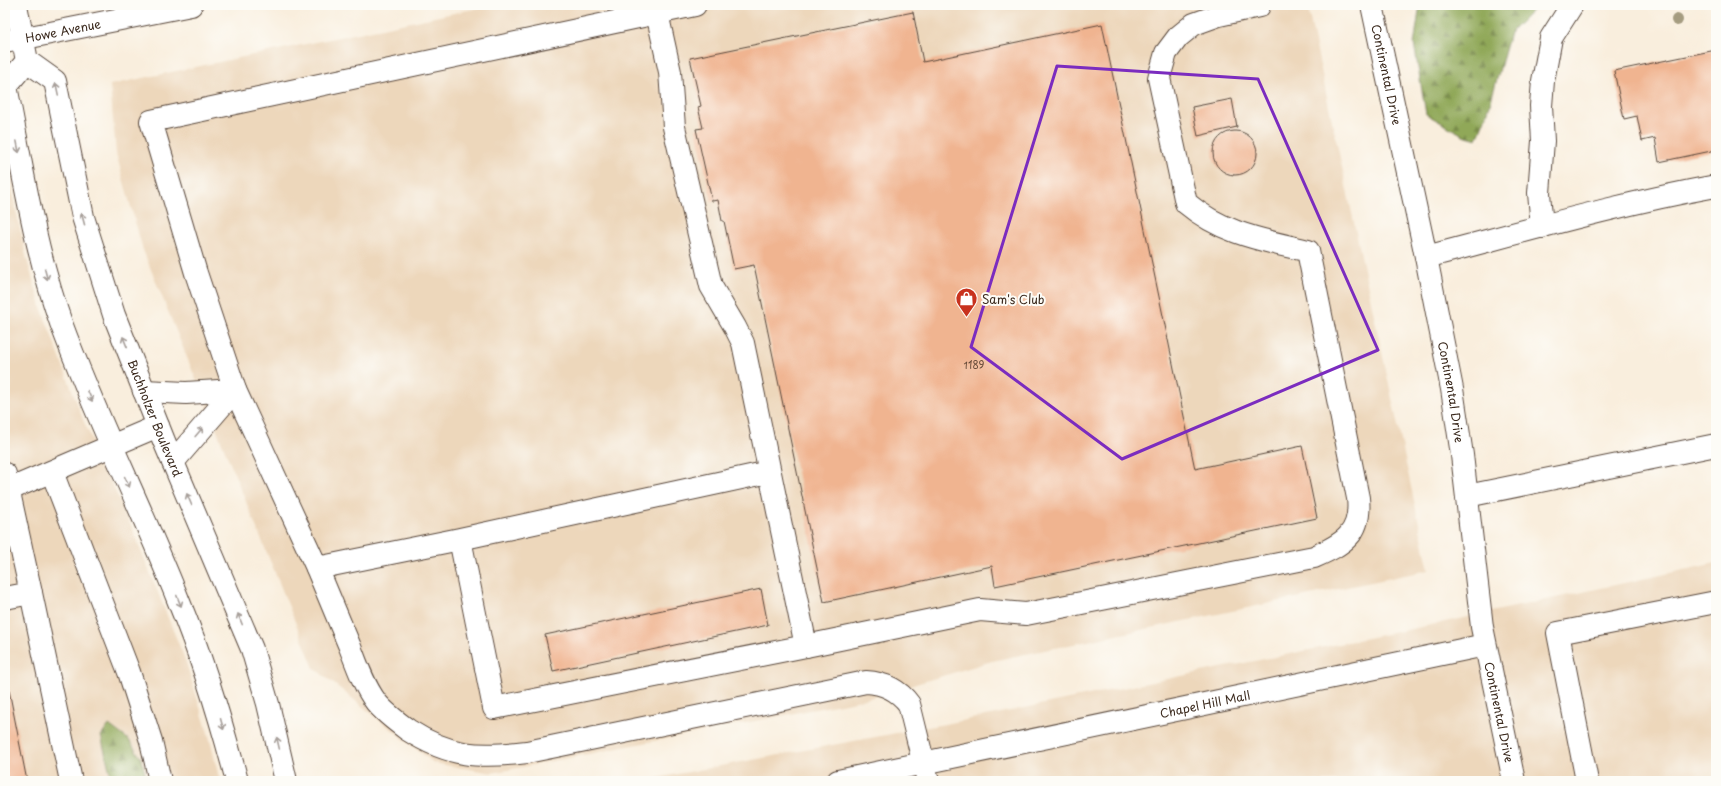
<svg xmlns="http://www.w3.org/2000/svg" width="1721" height="786" font-family="'Playpen Sans',sans-serif">
  <style>
    .built { fill: #edd7bb }
    .forest { fill: url(#forest-firs); stroke: #66693c }
    .building { fill: #f0b490 }
    .lines { fill: none; stroke-linecap: round; stroke-linejoin: round }
    .minor-casing { stroke: #58473b; stroke-width: 24 }
    .minor { stroke: #fff; stroke-width: 22 }
    .tree { fill: #a59c80 }
    .oneway { stroke: #a79f9a }
    .marked { fill: none; stroke: #7b2cbf; stroke-width: 3; stroke-linejoin: round }
    .labels { text-anchor: middle; dominant-baseline: central; stroke-width: 4; stroke-linejoin: round; paint-order: stroke }
    .number-label { font-size: 10px; fill: #684c3a }
    .street-label { font-size: 12px; fill: #3b2a1e; stroke: #fdfcf7 }
    .poi-label { font-size: 12px; fill: #3b2a1e; stroke: #fdfcf7; text-anchor: start }
  </style>
  <defs>
    <pattern id="forest-firs" width="22" height="20" patternUnits="userSpaceOnUse"><rect width="22" height="20" fill="#90a859"/><path d="M5 1l3.5 6h-7zM16 11l3.5 6h-7z" fill="#778949"/></pattern>
  </defs>
  <rect width="100%" height="100%" fill="#fdfcf7"/>
  <filter id="ink" filterUnits="userSpaceOnUse"><feTurbulence type="fractalNoise" baseFrequency=".025" numOctaves="2"/><feDisplacementMap in="SourceGraphic" scale="8" xChannelSelector="R" yChannelSelector="G"/><feConvolveMatrix kernelMatrix="1 2 1 2 8 2 1 2 1" color-interpolation-filters="sRGB"/></filter>
  <filter id="wash" filterUnits="userSpaceOnUse"><feTurbulence type="fractalNoise" baseFrequency=".012" numOctaves="4" result="noise"/><feDisplacementMap in="SourceGraphic" scale="16" xChannelSelector="R" yChannelSelector="G"/><feGaussianBlur stdDeviation="0.9" result="paint"/><feColorMatrix in="noise" values="0 0 0 0 0 0 0 0 0 0 0 0 0 0 0 0 0 1.4 0 .05"/><feComposite in="paint" operator="in"/></filter>
  <g filter="url(#wash)">
    <rect width="100%" height="100%" fill="#f9eedd"/>
    <g class="built">
      <polygon points="492,5 1307,5 1429,570 992,661 866,699 492,773 434,763 314,668 143,250 116,153 110,85"/>
      <polygon points="5,158 26,256 41,307 84,422 129,521 186,662 209,736 220,781 5,781"/>
      <polygon points="1716,563 1716,781 640,781 966,720 1431,625"/>
    </g>
    <g class="forest">
      <polygon points="1420,5 1538,5 1510,33 1488,111 1477,139 1463,135 1426,114 1414,44"/>
      <polygon points="109,725 129,740 141,758 147,781 112,781 101,736"/>
    </g>
    <g id="blocks">
      <g class="building">
        <polygon points="913,12 923,62 1102,24 1195,469 1302,446 1317,518 995,586 992,566 824,602 754,265 734,269 724,221 722,221 718,200 712,201 696,129 703,128 698,107 701,106 690,58"/>
        <polygon points="1716,50 1716,150 1659,162 1655,138 1642,141 1637,116 1624,119 1614,71"/>
        <polygon points="1232,99 1237,127 1198,136 1192,107"/>
        <circle cx="1235" cy="153" r="22"/>
        <polygon points="761,589 768,625 553,671 545,635"/>
        <polygon points="5,675 6,675 27,781 5,781"/>
      </g>
    </g>
  </g>
  <g filter="url(#ink)">
    <use href="#blocks" fill-opacity="0" stroke="#58473b" stroke-width="1"/>
    <g class="lines">
      <defs>
        <g id="minor">
          <path id="s1" d="M16,5L27,61L55,81L83,217L114,315L164,441L252,649L268,704L286,781"/>
          <path id="s2" d="M1372,5L1424,247L1452,389L1462,455L1482,627L1514,781"/>
          <polyline points="657,13 695,5"/>
          <path id="s3" d="M5,42L191,5"/>
          <path d="M27,61L6,86C22,166 34,247 61,323C96,418 142,508 179,602C203,660 221,720 237,781"/>
          <polyline points="1542,227 1539,193 1543,141 1541,106 1543,81 1551,38 1572,5"/>
          <path d="M1426,257C1522,232 1618,204 1716,186"/>
          <polyline points="144,391 186,393 235,390 173,462"/>
          <polyline points="52,472 129,672 151,741 160,781"/>
          <polyline points="5,474 31,593 5,598"/>
          <polyline points="8,490 158,426"/>
          <polyline points="1467,496 1716,445"/>
          <polyline points="460,539 317,568 235,390 196,273 151,121 657,13 670,72 674,127 711,286 735,327 743,343 806,646 494,708 460,539 769,472"/>
          <path d="M317,568C328,594 339,621 350,647C357,665 364,686 376,702C384,712 397,722 408,730C450,757 479,758 527,752L866,682C883,683 898,689 909,704L928,781"/>
          <polyline points="31,593 71,781"/>
          <path d="M806,646L980,610L1026,614L1314,557C1343,544 1362,534 1358,498L1308,251C1263,240 1223,234 1186,203L1159,78L1166,53L1178,37L1194,24L1219,15L1259,6"/>
          <path id="s4" d="M838,781L1485,645"/>
          <polyline points="1587,781 1558,633 1716,602"/>
        </g>
      </defs>
      <use href="#minor" class="minor-casing"/>
      <use href="#minor" class="minor"/>
    </g>
    <circle class="tree" cx="1677" cy="20" r="6"/>
    <defs><path id="oneway-shaft" d="M-6 0H5M1.5-3L5.5 0L1.5 3" fill="none" stroke-width="1.6" stroke-linecap="round" stroke-linejoin="round"/></defs>
    <g class="oneway">
      <use href="#oneway-shaft" transform="translate(57 89) rotate(-102)"/>
      <use href="#oneway-shaft" transform="translate(18 147) rotate(79)"/>
      <use href="#oneway-shaft" transform="translate(83 219) rotate(-105)"/>
      <use href="#oneway-shaft" transform="translate(46 274) rotate(75)"/>
      <use href="#oneway-shaft" transform="translate(125 342) rotate(-112)"/>
      <use href="#oneway-shaft" transform="translate(90 396) rotate(67)"/>
      <use href="#oneway-shaft" transform="translate(199 432) rotate(-50)"/>
      <use href="#oneway-shaft" transform="translate(127 482) rotate(66)"/>
      <use href="#oneway-shaft" transform="translate(189 499) rotate(-113)"/>
      <use href="#oneway-shaft" transform="translate(179 601) rotate(68)"/>
      <use href="#oneway-shaft" transform="translate(240 619) rotate(-112)"/>
      <use href="#oneway-shaft" transform="translate(222 724) rotate(74)"/>
      <use href="#oneway-shaft" transform="translate(278 743) rotate(-103)"/>
    </g>
  </g>
  <path class="marked" d="M1057,66L1258,79L1378,350L1122,459L971,347Z"/>
  <defs>
    <symbol id="shop-pin" viewBox="-11 -11 22 30"><path d="M0 17L-7.5 6A9.5 9.5 0 1 1 7.5 6Z" fill="#c8321e" stroke="#fdfcf7"/><path d="M-5-2.5h2.3a2.7 3.5 0 0 1 5.4 0H5L5.5 6h-11ZM-1.5-2.5h3a1.5 2.3 0 0 0-3 0Z" fill="#fff"/></symbol>
  </defs>
  <g fill-rule="evenodd">
    <use href="#shop-pin" x="954" y="286" width="25" height="34"/>
  </g>
  <g class="labels">
    <g class="number-label">
      <text x="974" y="364">1189</text>
    </g>
    <g class="street-label">
      <text stroke="none"><textPath href="#s3" startOffset="59">Howe Avenue</textPath></text>
      <text stroke="none"><textPath href="#s2" startOffset="71">Continental Drive</textPath></text>
      <text stroke="none"><textPath href="#s2" startOffset="395">Continental Drive</textPath></text>
      <text stroke="none"><textPath href="#s1" startOffset="444">Buchholzer Boulevard</textPath></text>
      <text stroke="none"><textPath href="#s4" startOffset="375">Chapel Hill Mall</textPath></text>
      <text stroke="none"><textPath href="#s2" startOffset="719">Continental Drive</textPath></text>
    </g>
    <g class="poi-label">
      <text x="982" y="299">Sam's Club</text>
    </g>
  </g>
  <rect width="1721" height="786" fill="none" stroke="#fdfcf7" stroke-width="20"/>
</svg>
